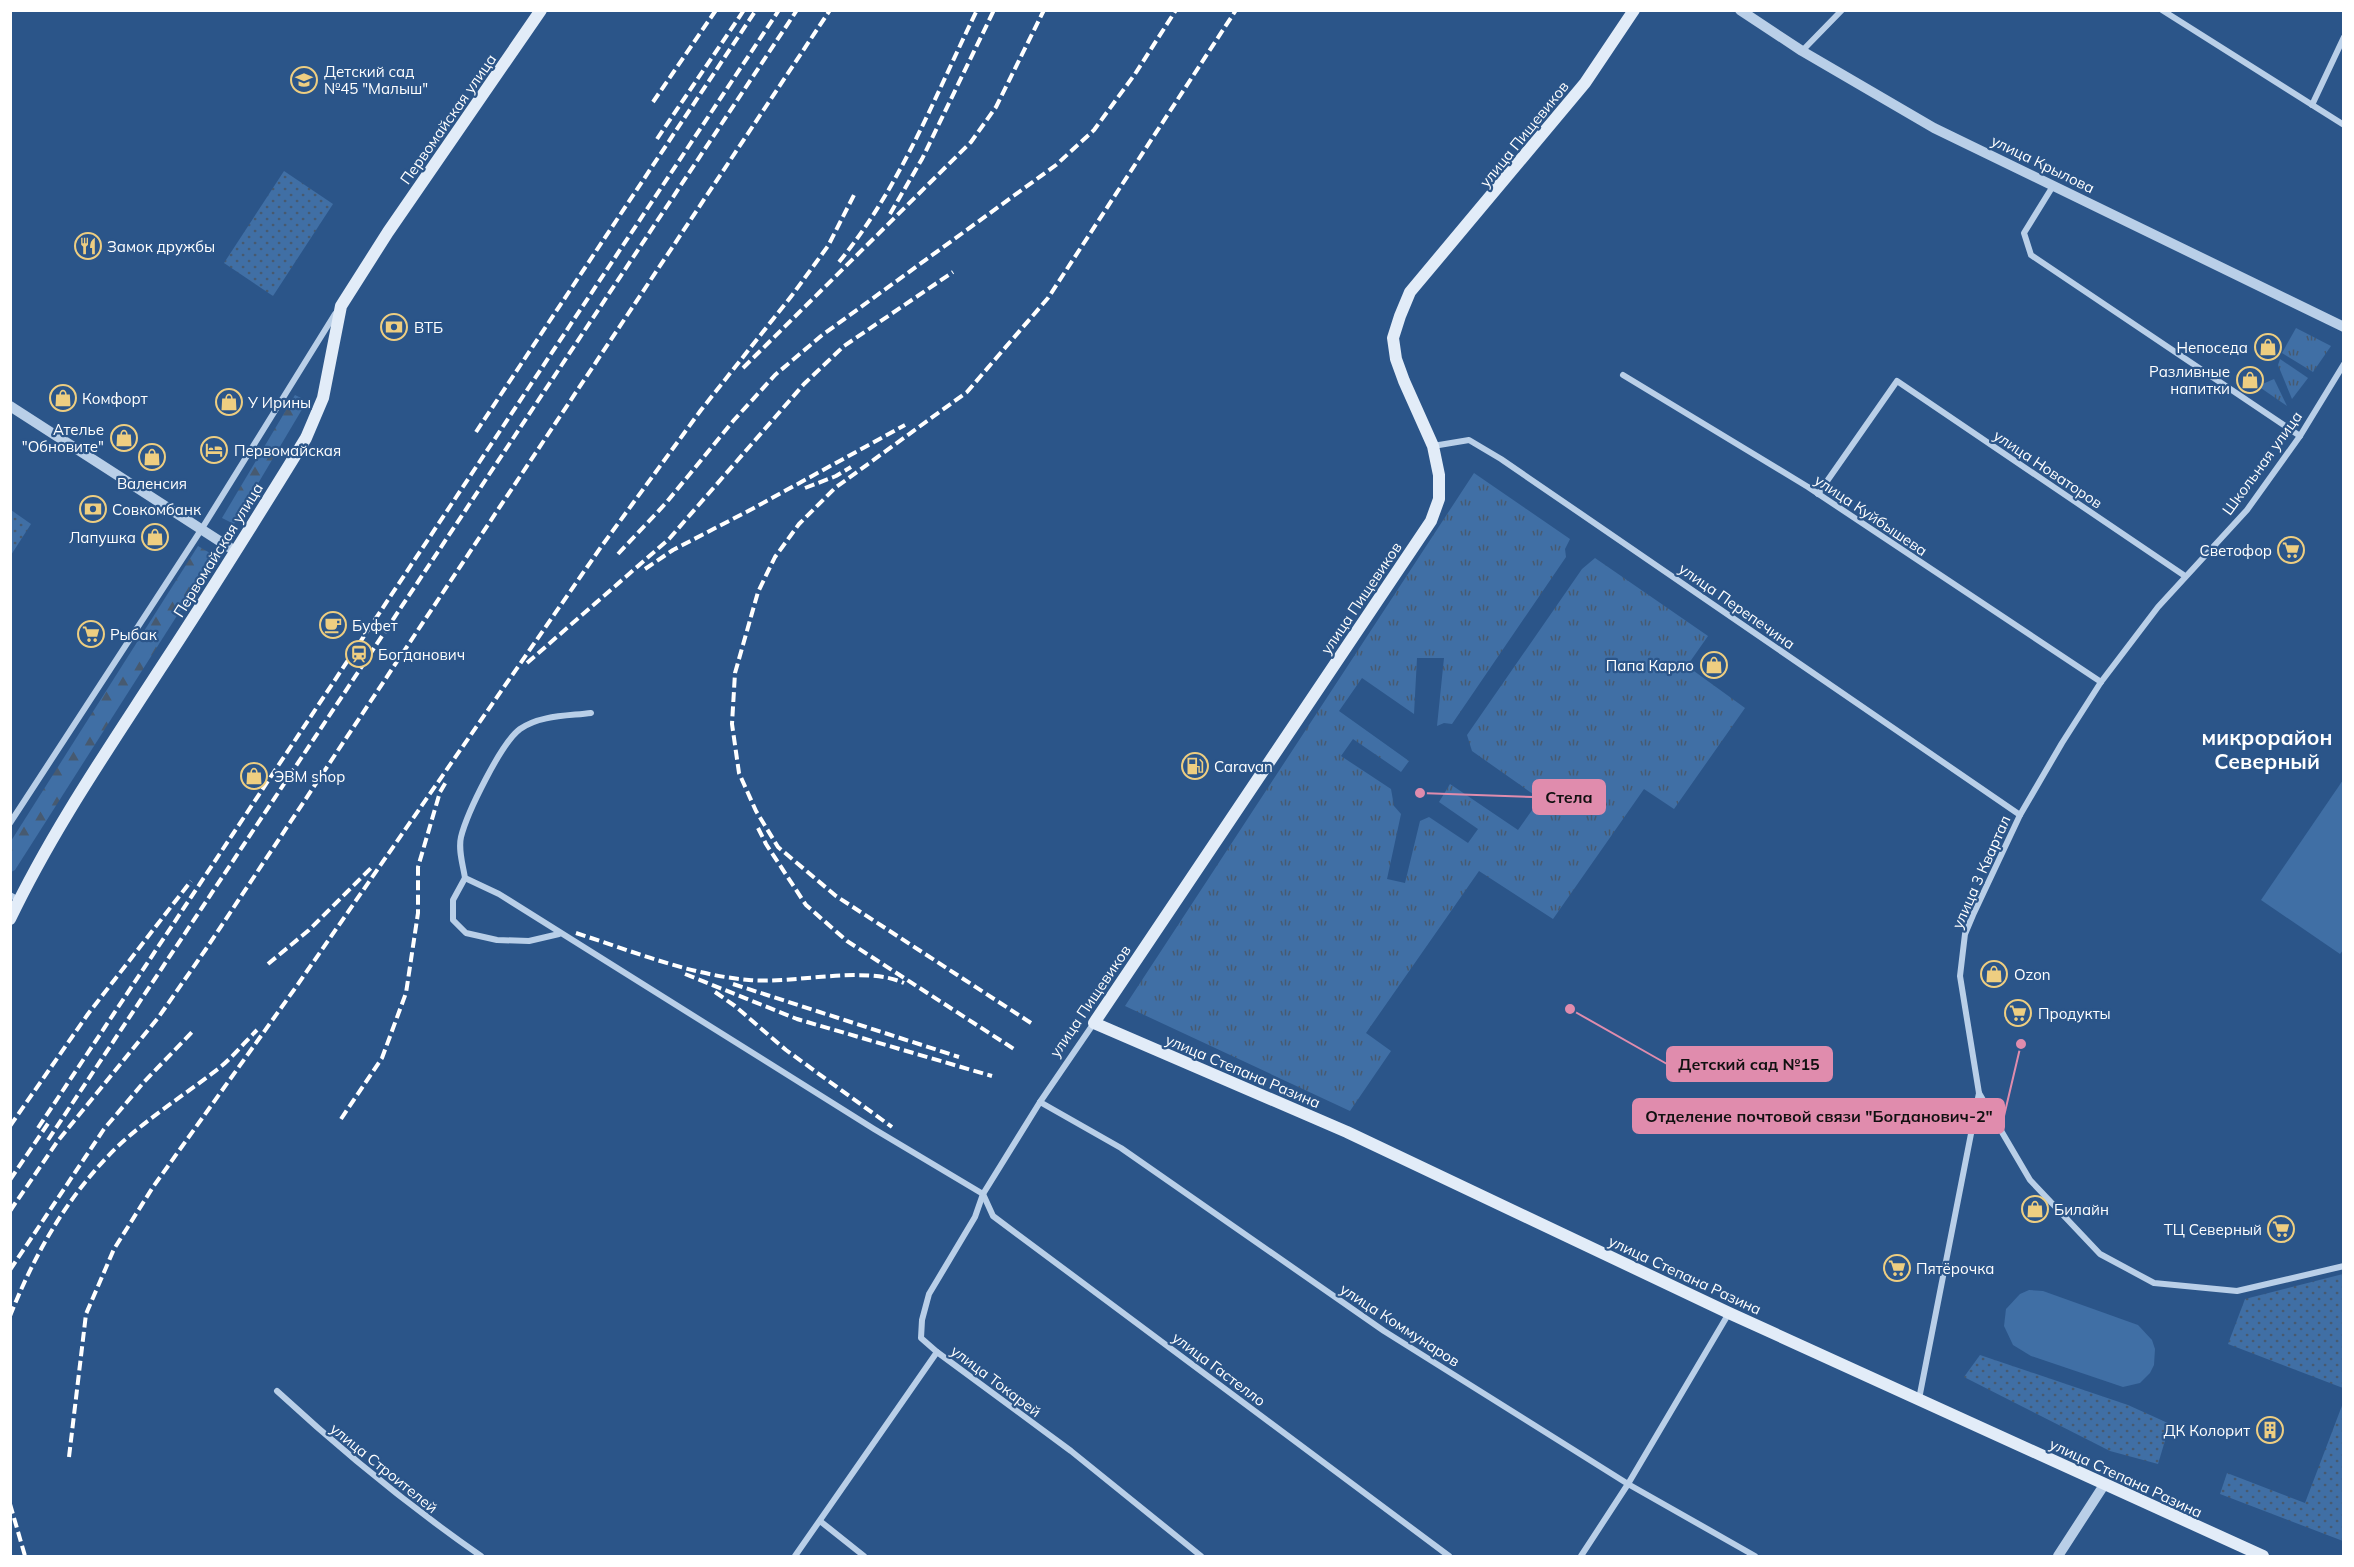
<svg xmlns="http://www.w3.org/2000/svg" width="2354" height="1567" font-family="Mulish,sans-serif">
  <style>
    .grass { fill: url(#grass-tufts) }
    .forest { fill: url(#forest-firs) }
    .park { fill: url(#park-dots) }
    .pitch { fill: #406fa5 }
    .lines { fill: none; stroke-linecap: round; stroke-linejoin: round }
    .minor { stroke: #b9cfe8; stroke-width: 6 }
    .tertiary { stroke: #b9cfe8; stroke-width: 10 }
    .secondary { stroke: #e2ecf8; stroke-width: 12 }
    .rail { stroke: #fff; stroke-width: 4; stroke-dasharray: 10 4.5; stroke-linecap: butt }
    .labels { text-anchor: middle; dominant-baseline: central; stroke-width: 4.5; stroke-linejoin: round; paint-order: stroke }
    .poi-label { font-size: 15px; fill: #fff; stroke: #2b5589; text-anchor: start }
    .street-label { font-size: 15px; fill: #fff; stroke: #2b5589 }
    .district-label { font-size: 21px; font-weight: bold; fill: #fff; stroke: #2b5589 }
    .leader { fill: none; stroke: #e08cad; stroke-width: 2 }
    .callout-dot { fill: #e08cad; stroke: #2b5589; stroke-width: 2 }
    .callout { fill: #e08cad; stroke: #e08cad; stroke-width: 2 }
    .callout-label { font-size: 16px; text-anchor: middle; font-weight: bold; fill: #111 }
  </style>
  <defs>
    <pattern id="grass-tufts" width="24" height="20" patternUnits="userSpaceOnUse" patternTransform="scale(1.5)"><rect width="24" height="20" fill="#406fa5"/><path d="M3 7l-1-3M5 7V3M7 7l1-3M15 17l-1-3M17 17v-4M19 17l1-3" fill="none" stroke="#475a70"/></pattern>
    <pattern id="forest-firs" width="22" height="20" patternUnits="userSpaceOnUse" patternTransform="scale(1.5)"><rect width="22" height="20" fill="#406fa5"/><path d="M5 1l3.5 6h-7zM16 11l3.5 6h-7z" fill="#475a70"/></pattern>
    <pattern id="park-dots" width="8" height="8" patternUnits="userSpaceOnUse" patternTransform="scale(1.5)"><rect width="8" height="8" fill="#406fa5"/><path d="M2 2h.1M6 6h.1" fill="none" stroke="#475a70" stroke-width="1.8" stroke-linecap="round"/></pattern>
  </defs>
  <rect width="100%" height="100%" fill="#2b5589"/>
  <g class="grass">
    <polygon points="2296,328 2331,346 2313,372 2282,353"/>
    <polygon points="2280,359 2308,378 2292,399 2278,365"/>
    <polygon points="2274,379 2287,406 2258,386"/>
    <polygon points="1474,473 1570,539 1565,549 1566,557 1452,724 1444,723 1437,726 1444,658 1417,658 1414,714 1362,678 1339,711 1409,761 1401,772 1353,739 1341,756 1391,789 1394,806 1401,814 1387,879 1405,883 1420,821 1429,817 1468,843 1478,829 1439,802 1450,784 1518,830 1540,799 1472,751 1467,735 1582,569 1595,558 1708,636 1687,666 1745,708 1674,809 1644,789 1553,919 1479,871 1366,1033 1391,1051 1350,1111 1125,1006"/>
  </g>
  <g class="forest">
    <polygon points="295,395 307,401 234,524 222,518"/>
    <polygon points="198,546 215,556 15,870 11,872 11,841"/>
  </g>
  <g class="park">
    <polygon points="284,171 333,204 273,296 224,263"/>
    <polygon points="11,510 31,524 11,555"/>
    <polygon points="2343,1274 2343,1388 2228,1344 2245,1299"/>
    <polygon points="1980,1355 2128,1405 2170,1424 2158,1464 2110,1451 1964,1377"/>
    <polygon points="2343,1403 2343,1541 2220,1494 2227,1473 2305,1503"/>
  </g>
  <g class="pitch">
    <polygon points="2343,780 2344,949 2340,954 2261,900"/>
    <polygon points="2029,1290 2043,1291 2138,1325 2152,1340 2155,1349 2154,1365 2150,1373 2140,1383 2123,1387 2031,1356 2013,1345 2004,1326 2006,1309 2020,1294"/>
  </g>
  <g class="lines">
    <g class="minor">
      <polyline points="2162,10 2344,125"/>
      <polyline points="1802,51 1842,10"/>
      <polyline points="2312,105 2344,37"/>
      <polyline points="2053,186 2024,233 2031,255 2300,436"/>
      <polyline points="1623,375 1808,487 2101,682"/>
      <polyline points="1433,446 1469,440 1501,459 2020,815"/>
      <polyline points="1818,494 1897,381 2185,576"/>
      <path d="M591,713C568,716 540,715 520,729C501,743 467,813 461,837C458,850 463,865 465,878L499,894L874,1129L983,1194"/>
      <polyline points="10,823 201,530 335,314"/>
      <polyline points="465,878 453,900 453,920 466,933 497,940 529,941 559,934"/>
      <polyline points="10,895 19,900"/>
      <polyline points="1979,1093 2030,1180 2100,1254 2154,1283 2237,1291 2344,1266"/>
      <polyline points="1040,1102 1121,1148 1384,1331 1628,1484 1755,1556"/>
      <polyline points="983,1194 993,1216 1449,1556"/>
      <polyline points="937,1352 921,1338 922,1320 929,1294 975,1217 983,1194 1040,1102 1094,1023"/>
      <path d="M277,1391C342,1451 409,1506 481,1556"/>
      <polyline points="1919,1399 1979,1093 1960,976 1965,934 1973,915 2020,815 2062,743 2101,682 2158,607 2247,510 2300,436 2344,364"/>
      <polyline points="820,1521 864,1556"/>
      <polyline points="795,1556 937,1352 1071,1451 1201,1556"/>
      <polyline points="1581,1556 1628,1484 1729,1313"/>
    </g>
    <g class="tertiary">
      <polyline points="1740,10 1802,51 1934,128 2344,327"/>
      <polyline points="10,406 235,551"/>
      <polyline points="2058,1556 2104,1485"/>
    </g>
    <g class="secondary">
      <polyline points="1634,10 1585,83 1410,292 1400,316 1393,338 1396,359 1404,381 1433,446 1439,475 1439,499 1431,521 1094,1023 1347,1132 1729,1313 2263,1556"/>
      <path d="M10,919C52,831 107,751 160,669C210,593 258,516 306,438L323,398L341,306L388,232L541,10"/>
    </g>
    <g class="rail">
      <polyline points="653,102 716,10"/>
      <polyline points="657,139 744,10"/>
      <polyline points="890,214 922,159 994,10"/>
      <path d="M839,262C900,188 935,96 977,10"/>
      <polyline points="743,368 971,142 996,107 1044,10"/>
      <polyline points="476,432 756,10"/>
      <polyline points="805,488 836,476 851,467"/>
      <polyline points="618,554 666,503 734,420 775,375 821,336 1056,165 1094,130 1135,74 1176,10"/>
      <polyline points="645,569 673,550 752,509 905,425"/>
      <polyline points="527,663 669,539 804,384 844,346 953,272"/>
      <polyline points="758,828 766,844 806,905 847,941 1017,1051"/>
      <path d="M576,933C632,951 690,975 749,980C795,984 864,965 904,983"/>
      <polyline points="268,964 309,930 371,868"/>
      <polyline points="685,974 797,1019 992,1076"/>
      <polyline points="733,984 959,1057"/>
      <polyline points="715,992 735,1006 786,1050 892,1127"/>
      <polyline points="1031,1023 836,896 778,847 756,811 739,773 732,724 735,673 758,592 775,557 799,524 835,488 967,392 1048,298 1236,10"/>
      <polyline points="341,1119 382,1058 406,993 418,913 418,867 440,792 446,782"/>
      <polyline points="10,1126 88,1014 191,881"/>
      <polyline points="38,1128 779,10"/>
      <polyline points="48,1140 797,10"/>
      <polyline points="10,1180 49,1122"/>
      <polyline points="10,1211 57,1142 158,1018 206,949 830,10"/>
      <polyline points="10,1270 104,1129 144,1082 194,1030"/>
      <path d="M10,1316C35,1253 68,1195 117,1147C148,1118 184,1095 218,1069C232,1058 244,1043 257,1030"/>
      <polyline points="69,1457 86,1314 114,1249 153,1187 296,987 601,547 701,410 793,294 828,246 855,193"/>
      <polyline points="10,1504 25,1556"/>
    </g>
  </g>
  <defs>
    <symbol id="school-ring" viewBox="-11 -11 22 22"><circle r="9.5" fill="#2b5589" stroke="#eece81" stroke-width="1.5"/><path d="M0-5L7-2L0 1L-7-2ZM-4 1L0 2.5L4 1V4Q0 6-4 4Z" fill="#eece81"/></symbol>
    <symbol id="restaurant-ring" viewBox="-11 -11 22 22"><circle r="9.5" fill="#2b5589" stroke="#eece81" stroke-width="1.5"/><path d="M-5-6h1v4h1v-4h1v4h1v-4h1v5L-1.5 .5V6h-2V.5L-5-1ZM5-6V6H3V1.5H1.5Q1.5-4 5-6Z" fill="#eece81"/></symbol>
    <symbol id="bank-ring" viewBox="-11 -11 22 22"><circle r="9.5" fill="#2b5589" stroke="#eece81" stroke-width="1.5"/><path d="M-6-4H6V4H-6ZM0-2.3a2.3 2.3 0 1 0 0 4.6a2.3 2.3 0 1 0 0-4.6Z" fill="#eece81"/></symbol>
    <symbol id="shop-ring" viewBox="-11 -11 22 22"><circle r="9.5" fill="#2b5589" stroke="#eece81" stroke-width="1.5"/><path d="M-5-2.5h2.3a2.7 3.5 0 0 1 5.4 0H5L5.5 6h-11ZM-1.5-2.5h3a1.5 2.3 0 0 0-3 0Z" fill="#eece81"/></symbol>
    <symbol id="hotel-ring" viewBox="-11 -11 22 22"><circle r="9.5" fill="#2b5589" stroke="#eece81" stroke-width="1.5"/><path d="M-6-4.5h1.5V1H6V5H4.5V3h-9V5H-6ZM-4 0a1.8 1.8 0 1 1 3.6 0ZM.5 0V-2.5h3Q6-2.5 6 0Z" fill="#eece81"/></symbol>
    <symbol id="supermarket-ring" viewBox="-11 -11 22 22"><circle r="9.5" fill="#2b5589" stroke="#eece81" stroke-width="1.5"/><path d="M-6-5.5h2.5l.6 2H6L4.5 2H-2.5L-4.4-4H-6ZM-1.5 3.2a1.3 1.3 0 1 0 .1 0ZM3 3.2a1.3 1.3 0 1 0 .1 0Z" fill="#eece81"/></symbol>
    <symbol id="cafe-ring" viewBox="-11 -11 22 22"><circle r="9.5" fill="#2b5589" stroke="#eece81" stroke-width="1.5"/><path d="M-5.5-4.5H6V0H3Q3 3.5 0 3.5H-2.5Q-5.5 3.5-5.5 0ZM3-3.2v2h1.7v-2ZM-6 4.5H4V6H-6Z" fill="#eece81"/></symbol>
    <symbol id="station-ring" viewBox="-11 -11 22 22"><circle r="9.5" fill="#2b5589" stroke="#eece81" stroke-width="1.5"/><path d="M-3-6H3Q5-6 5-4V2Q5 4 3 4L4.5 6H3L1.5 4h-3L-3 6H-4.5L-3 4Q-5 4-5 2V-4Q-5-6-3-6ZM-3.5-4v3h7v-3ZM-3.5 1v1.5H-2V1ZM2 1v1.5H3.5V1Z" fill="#eece81"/></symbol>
    <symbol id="fuel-ring" viewBox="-11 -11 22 22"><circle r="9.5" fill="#2b5589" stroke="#eece81" stroke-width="1.5"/><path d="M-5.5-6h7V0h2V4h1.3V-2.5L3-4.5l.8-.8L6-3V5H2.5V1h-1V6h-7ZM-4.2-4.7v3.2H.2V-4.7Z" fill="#eece81"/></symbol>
    <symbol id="building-ring" viewBox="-11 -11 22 22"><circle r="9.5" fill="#2b5589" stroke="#eece81" stroke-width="1.5"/><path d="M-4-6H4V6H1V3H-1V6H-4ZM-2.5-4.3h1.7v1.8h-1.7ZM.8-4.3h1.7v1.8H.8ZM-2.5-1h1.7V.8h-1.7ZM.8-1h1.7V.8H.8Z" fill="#eece81"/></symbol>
  </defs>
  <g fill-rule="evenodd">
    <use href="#school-ring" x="289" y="65" width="30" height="30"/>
    <use href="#restaurant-ring" x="73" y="231" width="30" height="30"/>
    <use href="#bank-ring" x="379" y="312" width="30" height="30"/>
    <use href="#shop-ring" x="2253" y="332" width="30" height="30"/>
    <use href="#shop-ring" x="2235" y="365" width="30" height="30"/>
    <use href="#shop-ring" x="48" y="383" width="30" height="30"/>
    <use href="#shop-ring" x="214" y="387" width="30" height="30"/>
    <use href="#shop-ring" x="109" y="423" width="30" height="30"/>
    <use href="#hotel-ring" x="199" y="435" width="30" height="30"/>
    <use href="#shop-ring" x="137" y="442" width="30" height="30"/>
    <use href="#bank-ring" x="78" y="494" width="30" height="30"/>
    <use href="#shop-ring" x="140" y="522" width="30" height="30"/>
    <use href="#supermarket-ring" x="2276" y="535" width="30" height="30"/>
    <use href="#cafe-ring" x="318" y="610" width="30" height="30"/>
    <use href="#supermarket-ring" x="76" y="619" width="30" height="30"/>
    <use href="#station-ring" x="344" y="639" width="30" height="30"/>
    <use href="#shop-ring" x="1699" y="650" width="30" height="30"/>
    <use href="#fuel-ring" x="1180" y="751" width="30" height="30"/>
    <use href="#shop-ring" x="239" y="761" width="30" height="30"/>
    <use href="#shop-ring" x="1979" y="959" width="30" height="30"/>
    <use href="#supermarket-ring" x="2003" y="998" width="30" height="30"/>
    <use href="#shop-ring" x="2020" y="1194" width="30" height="30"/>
    <use href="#supermarket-ring" x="2266" y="1214" width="30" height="30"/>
    <use href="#supermarket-ring" x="1882" y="1253" width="30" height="30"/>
    <use href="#building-ring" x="2255" y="1415" width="30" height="30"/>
  </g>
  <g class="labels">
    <g class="poi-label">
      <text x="324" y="71">Детский сад<tspan x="324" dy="17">№45 "Малыш"</tspan></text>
      <text x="107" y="246">Замок дружбы</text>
      <text x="414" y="327">ВТБ</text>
      <text x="2248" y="347" text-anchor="end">Непоседа</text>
      <text x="2230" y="371" text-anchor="end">Разливные<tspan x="2230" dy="17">напитки</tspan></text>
      <text x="82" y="398">Комфорт</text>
      <text x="248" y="402">У Ирины</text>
      <text x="104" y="429" text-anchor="end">Ателье<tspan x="104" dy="17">"Обновите"</tspan></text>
      <text x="234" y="450">Первомайская</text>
      <text x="152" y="483" text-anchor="middle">Валенсия</text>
      <text x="112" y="509">Совкомбанк</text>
      <text x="136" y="537" text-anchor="end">Лапушка</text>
      <text x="2272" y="550" text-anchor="end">Светофор</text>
      <text x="352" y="625">Буфет</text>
      <text x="110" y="634">Рыбак</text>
      <text x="378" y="654">Богданович</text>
      <text x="1694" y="665" text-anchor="end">Папа Карло</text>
      <text x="1214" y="766">Caravan</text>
      <text x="274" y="776">ЭВМ shop</text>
      <text x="2014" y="974">Ozon</text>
      <text x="2038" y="1013">Продукты</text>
      <text x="2054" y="1209">Билайн</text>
      <text x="2262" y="1229" text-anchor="end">ТЦ Северный</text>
      <text x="1916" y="1268">Пятёрочка</text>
      <text x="2250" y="1430" text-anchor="end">ДК Колорит</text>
    </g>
    <g class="street-label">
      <text transform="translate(448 119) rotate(-55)">Первомайская улица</text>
      <text transform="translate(1524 134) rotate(-51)">улица Пищевиков</text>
      <text transform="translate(2043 164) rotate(26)">улица Крылова</text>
      <text transform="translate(2262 463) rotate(-54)">Школьная улица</text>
      <text transform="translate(2048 469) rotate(34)">улица Новаторов</text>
      <text transform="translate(1871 515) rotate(34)">улица Куйбышева</text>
      <text transform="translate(218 550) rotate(-58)">Первомайская улица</text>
      <text transform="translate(1361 598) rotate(-56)">улица Пищевиков</text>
      <text transform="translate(1737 606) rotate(35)">улица Перепечина</text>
      <text transform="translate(1981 872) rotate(-66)">улица 3 Квартал</text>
      <text transform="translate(1090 1001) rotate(-56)">улица Пищевиков</text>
      <text transform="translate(1243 1071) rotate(23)">улица Степана Разина</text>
      <text transform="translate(1685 1275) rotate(25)">улица Степана Разина</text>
      <text transform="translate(1400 1325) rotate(33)">улица Коммунаров</text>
      <text transform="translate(1219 1369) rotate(37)">улица Гастелло</text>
      <text transform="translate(996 1381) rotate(37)">улица Токарей</text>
      <text transform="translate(384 1468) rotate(39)">улица Строителей</text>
      <text transform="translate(2126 1478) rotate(25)">улица Степана Разина</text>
    </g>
    <g class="district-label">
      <text x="2267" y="737">микрорайон<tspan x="2267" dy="24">Северный</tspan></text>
    </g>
  </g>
  <path class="leader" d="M1420 793L1533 797M1570 1009L1667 1064M2021 1044L2004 1116"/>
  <g class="callout-dot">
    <circle cx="1420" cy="793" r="6"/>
    <circle cx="1570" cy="1009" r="6"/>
    <circle cx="2021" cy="1044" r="6"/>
  </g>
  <g class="callout">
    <rect x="1533" y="780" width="72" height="34" rx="6"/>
    <rect x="1667" y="1047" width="165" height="34" rx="6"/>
    <rect x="1633" y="1099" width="371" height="34" rx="6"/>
  </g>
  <g class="callout-label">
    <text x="1569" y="803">Стела</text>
    <text x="1749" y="1070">Детский сад №15</text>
    <text x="1819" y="1122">Отделение почтовой связи "Богданович-2"</text>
  </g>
  <rect width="2354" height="1567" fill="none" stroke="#ffffff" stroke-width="24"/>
</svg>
